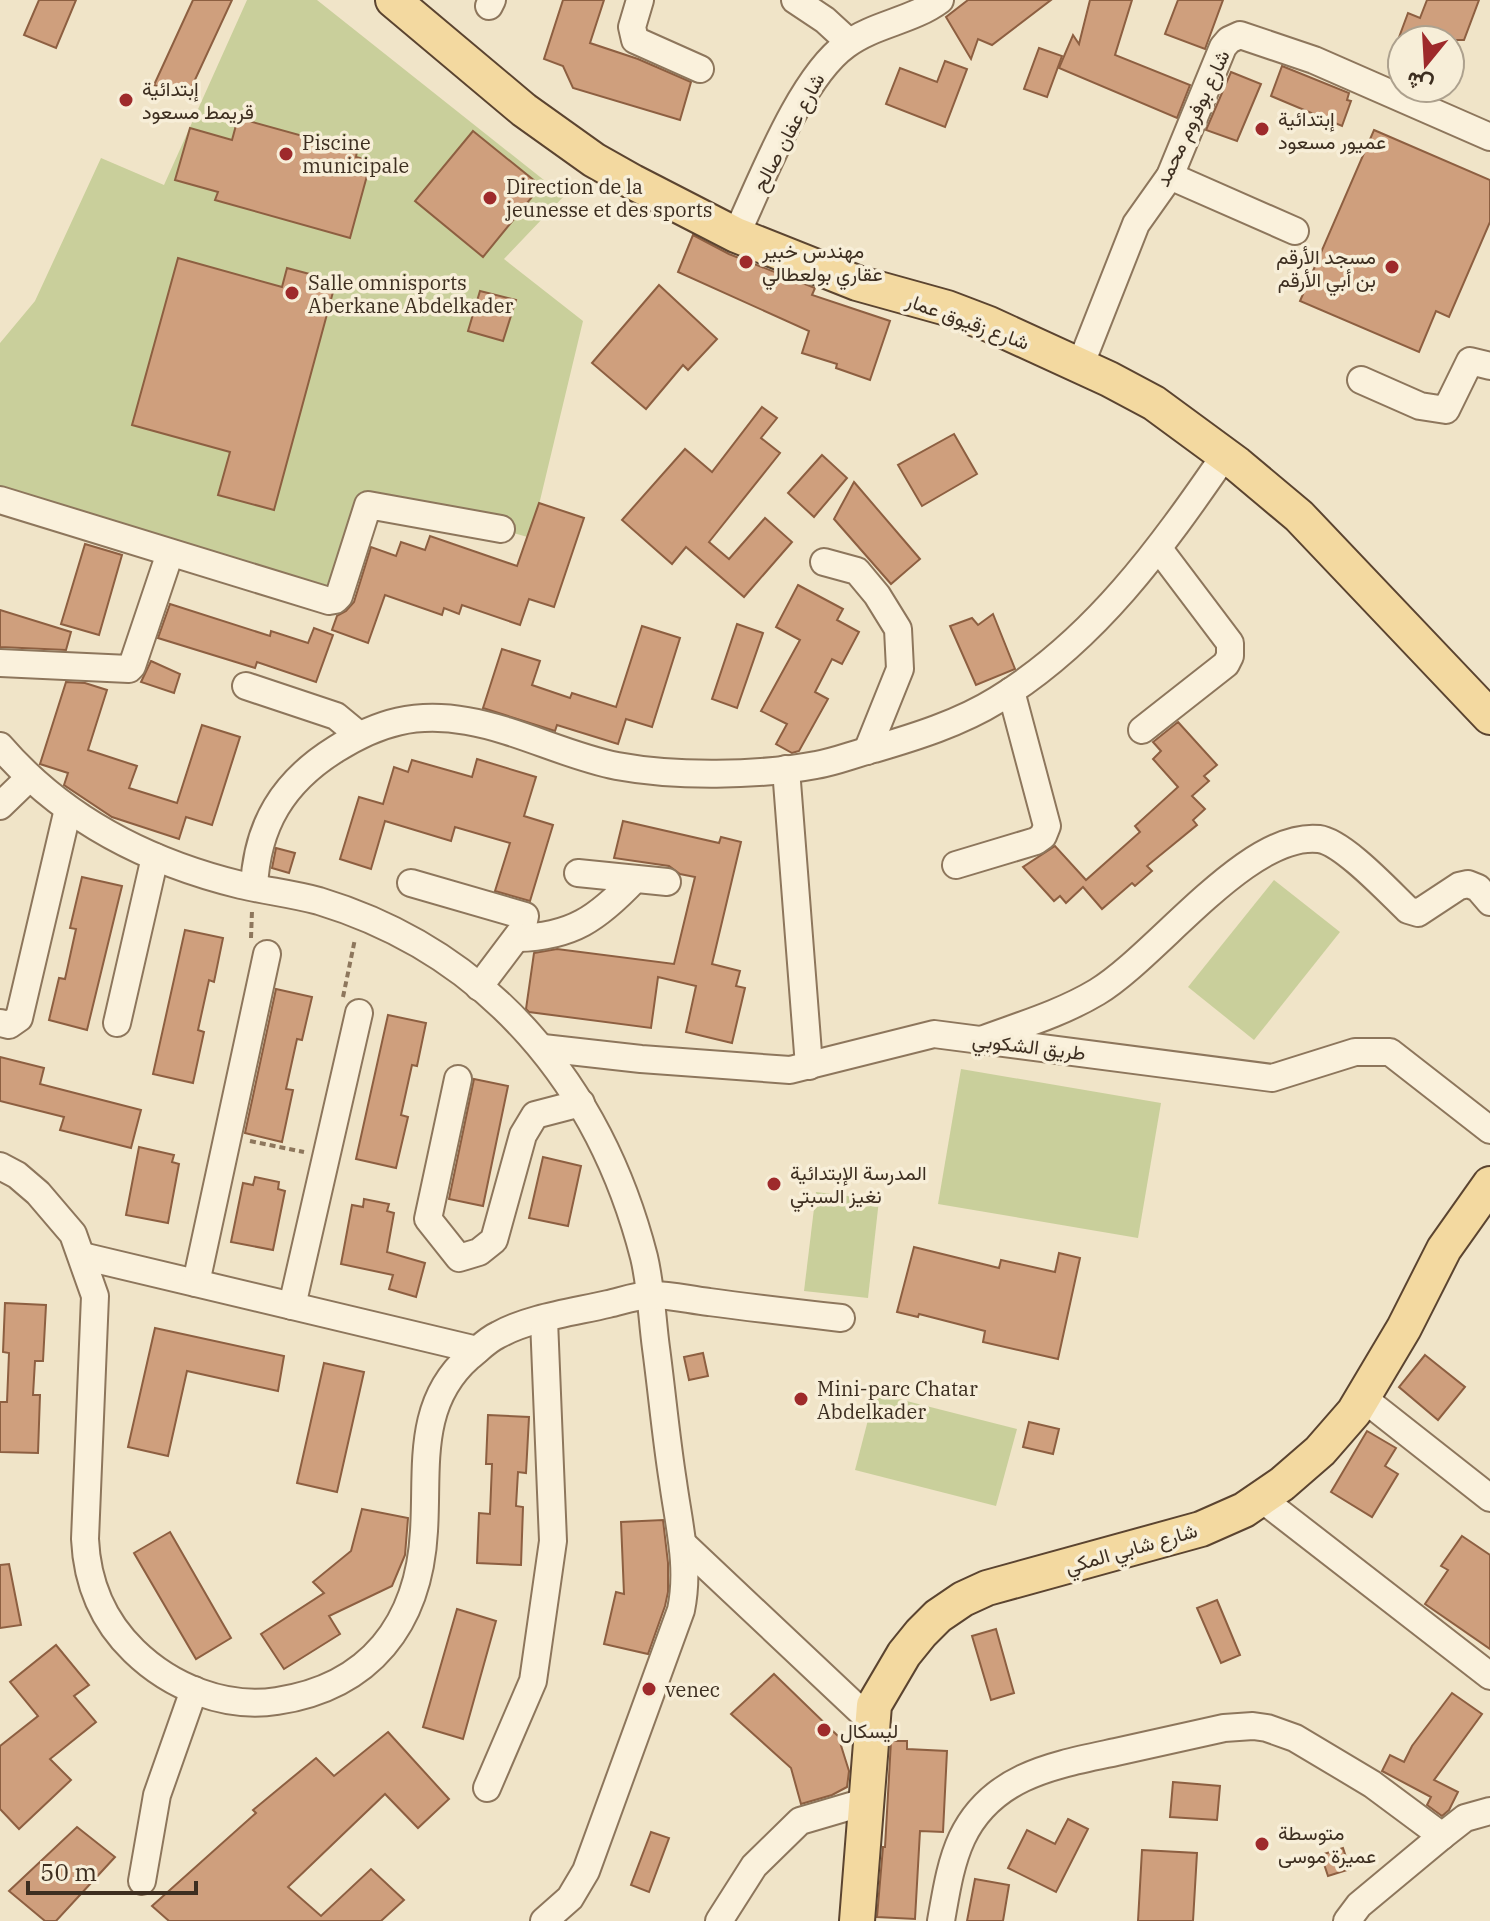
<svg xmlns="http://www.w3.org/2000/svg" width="1490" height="1921" font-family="'IBM Plex Serif',Vazirmatn,serif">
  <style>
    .green { fill: #c9cf9b }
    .building { fill: #cf9f7d; stroke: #8d5f41; stroke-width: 2 }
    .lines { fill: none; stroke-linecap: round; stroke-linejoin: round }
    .minor-casing { stroke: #8d765c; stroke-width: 30 }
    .major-casing { stroke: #5b4430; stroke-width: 38 }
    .path { stroke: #8d765c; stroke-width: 4; stroke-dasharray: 6 4; stroke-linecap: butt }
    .minor { stroke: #faf1dc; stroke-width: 26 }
    .major { stroke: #f3d9a0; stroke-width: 34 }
    .poi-dot { fill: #9e2a2b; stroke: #f7eed8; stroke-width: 3 }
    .labels { text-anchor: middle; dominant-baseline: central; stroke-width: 7; stroke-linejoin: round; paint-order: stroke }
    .poi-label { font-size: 20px; fill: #3d2e20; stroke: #f7eed8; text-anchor: start }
    .street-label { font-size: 20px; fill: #3d2e20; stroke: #f7eed8 }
  </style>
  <rect width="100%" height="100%" fill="#f0e4c8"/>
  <g class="green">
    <polygon points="247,0 317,0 564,196 504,259 583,321 531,538 366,491 336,588 0,487 0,343 35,301 101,158 164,185"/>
    <polygon points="1274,880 1340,932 1254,1040 1188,987"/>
    <polygon points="961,1069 1161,1103 1138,1238 938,1204"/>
    <polygon points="816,1192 879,1200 868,1298 804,1291"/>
    <polygon points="875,1393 1017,1429 996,1506 855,1470"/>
  </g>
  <g class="building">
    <polygon points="39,0 76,0 56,48 24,35"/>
    <polygon points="193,0 232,0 187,97 154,85"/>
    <polygon points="563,0 604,0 590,43 638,59 691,82 680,120 573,88 563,66 544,59"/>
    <polygon points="968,0 1051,0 992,45 978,39 971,59 946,17"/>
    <polygon points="1090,0 1132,0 1115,55 1190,85 1177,118 1059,68 1073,35 1079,44"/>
    <polygon points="1178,0 1223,0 1205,49 1165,34"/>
    <polygon points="1427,0 1479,0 1464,40 1398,40 1408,13 1420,18"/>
    <polygon points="1039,48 1062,56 1047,97 1024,89"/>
    <polygon points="945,61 967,69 945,127 886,104 900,68 937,82"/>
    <polygon points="1282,66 1349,93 1347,100 1351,101 1342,126 1271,96"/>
    <polygon points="1231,72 1261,84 1237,141 1206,130"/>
    <polygon points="238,118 357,151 356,157 371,161 350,238 215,200 218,192 175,180 190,128 232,140"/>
    <polygon points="1374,130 1490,180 1490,222 1449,317 1436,311 1419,352 1300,301"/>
    <polygon points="473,131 541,186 483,257 415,201"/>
    <polygon points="693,235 729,254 815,288 812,295 890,321 870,380 836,368 837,364 802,353 809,331 678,272"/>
    <polygon points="178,258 282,287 287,268 336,281 274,510 218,495 230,452 132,425"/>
    <polygon points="659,285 717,339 688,370 683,365 646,409 592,363"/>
    <polygon points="480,291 516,300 503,341 468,331"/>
    <polygon points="762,407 777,418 761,438 780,453 709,542 729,559 765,518 792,542 744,597 686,547 672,564 622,520 685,449 712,472"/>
    <polygon points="954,434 977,474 922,506 898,465"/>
    <polygon points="822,455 847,478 814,517 788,493"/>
    <polygon points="854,482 920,559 891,584 834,519"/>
    <polygon points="539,503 584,518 554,607 529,599 520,625 462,605 459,614 444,608 442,615 385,595 368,643 332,630 337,616 346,611 354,602 371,547 396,556 401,542 425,550 430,536 517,566"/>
    <polygon points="85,544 122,555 99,635 61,624"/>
    <polygon points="798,585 843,609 837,620 859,632 842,664 832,659 815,692 828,699 799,751 792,753 776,744 787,724 761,711 800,640 776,627"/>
    <polygon points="170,604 270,636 271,631 308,643 314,628 333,635 316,682 257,662 255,668 158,638"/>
    <polygon points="0,610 71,632 66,650 0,647"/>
    <polygon points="993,614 1015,669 976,685 950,626 972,618 978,625"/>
    <polygon points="737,624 763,633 737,708 712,699"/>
    <polygon points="642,626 680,638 652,727 626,719 618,744 557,725 555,731 483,708 502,649 540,661 532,685 570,698 572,693 616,707"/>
    <polygon points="151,661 180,674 174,693 141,682"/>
    <polygon points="66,682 85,683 107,690 88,750 137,766 129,788 177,803 202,725 240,737 212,825 186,817 179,839 112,817 64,785 68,773 40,764"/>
    <polygon points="1178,722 1217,765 1204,776 1209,781 1192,796 1205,809 1193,820 1197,825 1147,866 1152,871 1135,886 1132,883 1102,909 1083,887 1066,903 1060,896 1054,901 1023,867 1055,846 1086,880 1140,832 1135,826 1178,787 1153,759 1161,751 1153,742"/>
    <polygon points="477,759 536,777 524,816 553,825 530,901 495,891 510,843 455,827 451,841 385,821 371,869 340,859 359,797 383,804 394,767 408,772 412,760 472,777"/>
    <polygon points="623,821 719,843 721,837 741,842 712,964 740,971 736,986 745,988 732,1043 686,1032 696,986 658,977 651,1028 529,1012 526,1009 534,953 557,949 674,964 695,877 680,874 669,866 614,858"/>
    <polygon points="276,848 295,853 289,873 272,868"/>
    <polygon points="82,877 122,886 87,1030 49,1020 59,978 65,979 76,929 70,928"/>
    <polygon points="185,930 223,938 214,982 209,980 198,1030 204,1032 193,1083 153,1074"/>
    <polygon points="276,989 312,997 302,1040 297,1039 286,1089 293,1090 282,1142 245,1133"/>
    <polygon points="388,1015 426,1023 417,1066 412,1065 401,1115 408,1117 396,1168 356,1159"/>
    <polygon points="0,1057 44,1068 40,1084 141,1110 131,1148 60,1130 64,1117 0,1101"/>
    <polygon points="474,1079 508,1086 483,1206 449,1199"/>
    <polygon points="139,1147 174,1155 172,1162 179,1164 168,1223 126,1215"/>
    <polygon points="543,1157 581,1166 568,1226 529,1218"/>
    <polygon points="255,1177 279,1182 278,1189 285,1191 273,1250 231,1242 243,1183 253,1185"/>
    <polygon points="364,1199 389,1204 387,1211 394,1213 387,1252 425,1263 416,1297 389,1289 393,1275 341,1264 352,1205 363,1207"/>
    <polygon points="914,1247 999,1268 1001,1260 1055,1272 1059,1253 1080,1258 1058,1359 983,1342 985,1331 919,1314 918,1317 897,1312"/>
    <polygon points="5,1303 46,1305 43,1361 35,1361 33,1395 40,1395 38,1453 0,1452 0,1402 7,1402 9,1353 3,1352"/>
    <polygon points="155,1328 284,1356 278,1391 187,1371 168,1456 128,1447"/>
    <polygon points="703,1353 708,1376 689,1380 684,1357"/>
    <polygon points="1425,1355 1465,1387 1438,1420 1399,1387"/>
    <polygon points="324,1363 364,1372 337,1492 297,1483"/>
    <polygon points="488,1415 529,1417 526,1473 518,1472 516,1506 523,1507 521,1565 477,1563 479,1513 490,1514 492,1464 486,1464"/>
    <polygon points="1029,1422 1059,1429 1053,1454 1023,1447"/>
    <polygon points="1367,1431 1396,1448 1385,1466 1398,1474 1372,1517 1331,1492"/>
    <polygon points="362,1509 408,1518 405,1555 392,1586 329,1616 340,1634 284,1669 261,1634 324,1593 313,1582 351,1551"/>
    <polygon points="663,1520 668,1563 668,1592 665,1606 648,1654 604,1644 616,1592 624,1594 621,1522"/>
    <polygon points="170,1532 231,1638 196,1659 134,1553"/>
    <polygon points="1462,1536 1490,1555 1490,1649 1425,1604 1448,1570 1441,1566"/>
    <polygon points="9,1564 21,1625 0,1628 0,1565"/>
    <polygon points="1217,1600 1240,1655 1221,1663 1197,1608"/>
    <polygon points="457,1609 496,1621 463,1739 423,1727"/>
    <polygon points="996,1629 1014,1693 991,1700 972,1636"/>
    <polygon points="56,1645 89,1685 74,1696 96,1722 50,1759 71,1780 19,1829 0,1809 0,1746 38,1716 10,1682"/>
    <polygon points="774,1674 838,1736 849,1771 847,1787 832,1795 801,1804 791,1768 731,1714"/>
    <polygon points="1452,1693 1482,1714 1434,1780 1458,1792 1449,1810 1442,1816 1427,1805 1431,1797 1382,1771 1390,1755 1404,1762 1412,1746"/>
    <polygon points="388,1732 449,1799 418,1828 385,1794 288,1887 321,1916 371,1869 404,1900 381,1921 169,1921 152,1906 256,1813 253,1810 316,1758 334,1776"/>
    <polygon points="891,1741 907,1741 907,1749 947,1751 943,1832 920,1831 915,1919 877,1917 883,1847 885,1847"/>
    <polygon points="1173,1782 1220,1786 1217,1820 1170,1817"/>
    <polygon points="1068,1819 1088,1829 1056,1892 1008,1868 1027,1830 1055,1844"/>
    <polygon points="77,1827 115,1857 56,1921 45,1921 9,1891"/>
    <polygon points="651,1832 669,1838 649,1892 631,1885"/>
    <polygon points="1343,1848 1350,1869 1328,1876 1321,1855"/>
    <polygon points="1142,1850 1197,1853 1193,1921 1138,1921"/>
    <polygon points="975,1879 1009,1885 1003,1921 967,1921"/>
  </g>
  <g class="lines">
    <defs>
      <g id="minor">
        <polyline points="640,0 632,27 635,40 700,69"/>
        <polyline points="795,0 825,20 849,42"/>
        <polyline points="489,6 492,0"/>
        <polyline points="1170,176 1295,231"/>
        <path d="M736,235C761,182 800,78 846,45C874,24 912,21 940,0"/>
        <polyline points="1080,366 1136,224 1170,176 1223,47 1229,40 1240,35 1314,60 1490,137"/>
        <polyline points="1361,380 1420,406 1446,410 1470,361 1490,366"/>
        <polyline points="0,500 329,601 335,600 339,596 368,505 501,529"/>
        <polyline points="824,562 857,571 877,595 898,629 900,669 867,751"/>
        <polyline points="0,663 129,669 132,666 170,553"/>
        <polyline points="246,686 336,716 359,735"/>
        <polyline points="1142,730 1226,664 1230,656 1230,643 1159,549"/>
        <path d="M0,746C63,819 147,862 241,885C267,891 293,894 319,901C490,953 600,1086 644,1257C651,1286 652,1318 656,1348C662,1393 666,1438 673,1482C679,1526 690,1567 681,1610L586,1871L570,1898L544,1921"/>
        <polyline points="786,769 809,1066"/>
        <polyline points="0,806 29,778"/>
        <polyline points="956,865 1036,841 1043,836 1047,826 1011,691"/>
        <polyline points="578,873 667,882"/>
        <polyline points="411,883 525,916 522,930 479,987"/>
        <path d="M254,887C257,825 283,782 336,749C379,722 416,712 467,721C519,730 566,756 617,766C676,777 757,776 816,765C835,762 854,754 874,749C915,737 960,723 997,700C1095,640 1161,548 1225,455"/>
        <path d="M517,938C572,937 598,918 635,879"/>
        <polyline points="0,1023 9,1025 19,1018 68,809"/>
        <polyline points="117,1023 155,857"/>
        <path d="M984,1039C1022,1025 1062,1013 1097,992C1158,955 1248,831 1319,839C1343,842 1389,892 1408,910L1418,913L1459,886L1468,884L1478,888L1490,902"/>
        <polyline points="543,1048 641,1059 790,1070 934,1034 1272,1078 1355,1052 1390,1052 1490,1130"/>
        <polyline points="458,1079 428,1219 459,1258 479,1252 494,1240 523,1135 535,1115 581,1103"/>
        <path d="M0,1166L17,1175L38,1193L73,1234L95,1296L85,1539C87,1583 102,1620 134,1651C171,1687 225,1709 277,1701C370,1687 419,1624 424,1531C428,1468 416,1404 469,1357C478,1350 487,1340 498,1335C528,1318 574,1312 608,1304C621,1301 636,1296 649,1295C668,1294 690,1300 709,1302C753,1308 797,1313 841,1318"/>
        <polyline points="82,1256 477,1350"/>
        <polyline points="196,1283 267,954"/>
        <polyline points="292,1306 359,1013"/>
        <polyline points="1363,1398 1490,1498"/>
        <polyline points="1262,1499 1490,1676"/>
        <polyline points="683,1544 871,1721"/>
        <polyline points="487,1788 533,1681 553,1541 544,1320"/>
        <polyline points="142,1881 157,1795 194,1690"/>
        <polyline points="719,1921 754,1866 800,1821 868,1801"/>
        <path d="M941,1921C946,1893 950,1864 962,1838C992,1775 1055,1765 1116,1752C1152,1744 1188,1736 1224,1728L1253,1726L1267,1728L1295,1738L1372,1784L1442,1836"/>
        <polyline points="1347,1921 1359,1905 1442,1836 1465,1818 1490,1811"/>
      </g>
      <g id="major">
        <polyline points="393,0 524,110 594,160 633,182 736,235 857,283 947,308 989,324 1109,379 1154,403 1237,464 1299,516 1490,717"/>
        <polyline points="857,1921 874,1705 904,1654 921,1633 938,1616 963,1599 987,1588 1201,1529 1244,1510 1282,1484 1320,1451 1354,1412 1404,1328 1444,1249 1490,1184"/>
      </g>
    </defs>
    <use href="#minor" class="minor-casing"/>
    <use href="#major" class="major-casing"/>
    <g class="path">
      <polyline points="251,938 252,911"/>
      <polyline points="343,997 355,939"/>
      <polyline points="250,1141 304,1152"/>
    </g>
    <use href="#minor" class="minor"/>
    <use href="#major" class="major"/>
  </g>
  <g class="poi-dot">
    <circle cx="126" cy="100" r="8"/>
    <circle cx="1262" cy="129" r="8"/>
    <circle cx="286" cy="154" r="8"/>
    <circle cx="490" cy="198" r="8"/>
    <circle cx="746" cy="262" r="8"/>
    <circle cx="1392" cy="267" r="8"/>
    <circle cx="292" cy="293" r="8"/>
    <circle cx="774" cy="1184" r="8"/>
    <circle cx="801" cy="1399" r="8"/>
    <circle cx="649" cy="1689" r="8"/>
    <circle cx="824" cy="1730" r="8"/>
    <circle cx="1262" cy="1844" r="8"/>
  </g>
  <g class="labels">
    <g class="poi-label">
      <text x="142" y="88">إبتدائية<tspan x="142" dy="23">قريمط مسعود</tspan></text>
      <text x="1278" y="118">إبتدائية<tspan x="1278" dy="23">عميور مسعود</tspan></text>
      <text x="302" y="142">Piscine<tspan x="302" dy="23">municipale</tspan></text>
      <text x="506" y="186">Direction de la<tspan x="506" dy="23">jeunesse et des sports</tspan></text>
      <text x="762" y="250">مهندس خبير<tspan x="762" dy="23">عقاري بولعطالي</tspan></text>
      <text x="1376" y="256" text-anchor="end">مسجد الأرقم<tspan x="1376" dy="23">بن أبي الأرقم</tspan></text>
      <text x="308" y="282">Salle omnisports<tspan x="308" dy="23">Aberkane Abdelkader</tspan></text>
      <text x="790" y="1172">المدرسة الإبتدائية<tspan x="790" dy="23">نغيز السبتي</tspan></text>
      <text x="817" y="1388">Mini-parc Chatar<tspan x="817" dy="23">Abdelkader</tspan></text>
      <text x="665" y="1689">venec</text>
      <text x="840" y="1730">ليسكال</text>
      <text x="1278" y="1832">متوسطة<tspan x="1278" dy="23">عميرة موسى</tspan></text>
    </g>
    <g class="street-label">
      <text transform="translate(1192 118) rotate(-65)">شارع بوفروم محمد</text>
      <text transform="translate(788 132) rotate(-62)">شارع عفان صالح</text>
      <text transform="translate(968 321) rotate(20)">شارع زقيوق عمار</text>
      <text transform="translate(1029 1046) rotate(7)">طريق الشكوبي</text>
      <text transform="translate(1131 1548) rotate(-16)">شارع شابي المكي</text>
    </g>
  </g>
  <g transform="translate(1426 64) rotate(198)"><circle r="38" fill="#f7eed8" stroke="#ada18e" stroke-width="2"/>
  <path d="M0-6L14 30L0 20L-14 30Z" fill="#9e2a2b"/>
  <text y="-12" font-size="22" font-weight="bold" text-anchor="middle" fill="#3d2e20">ش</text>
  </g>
  <path d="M28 1881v12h168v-12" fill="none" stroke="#3d2e20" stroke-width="4"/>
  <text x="40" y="1881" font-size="24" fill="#3d2e20" stroke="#f7eed8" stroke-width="6" paint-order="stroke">50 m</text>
</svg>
